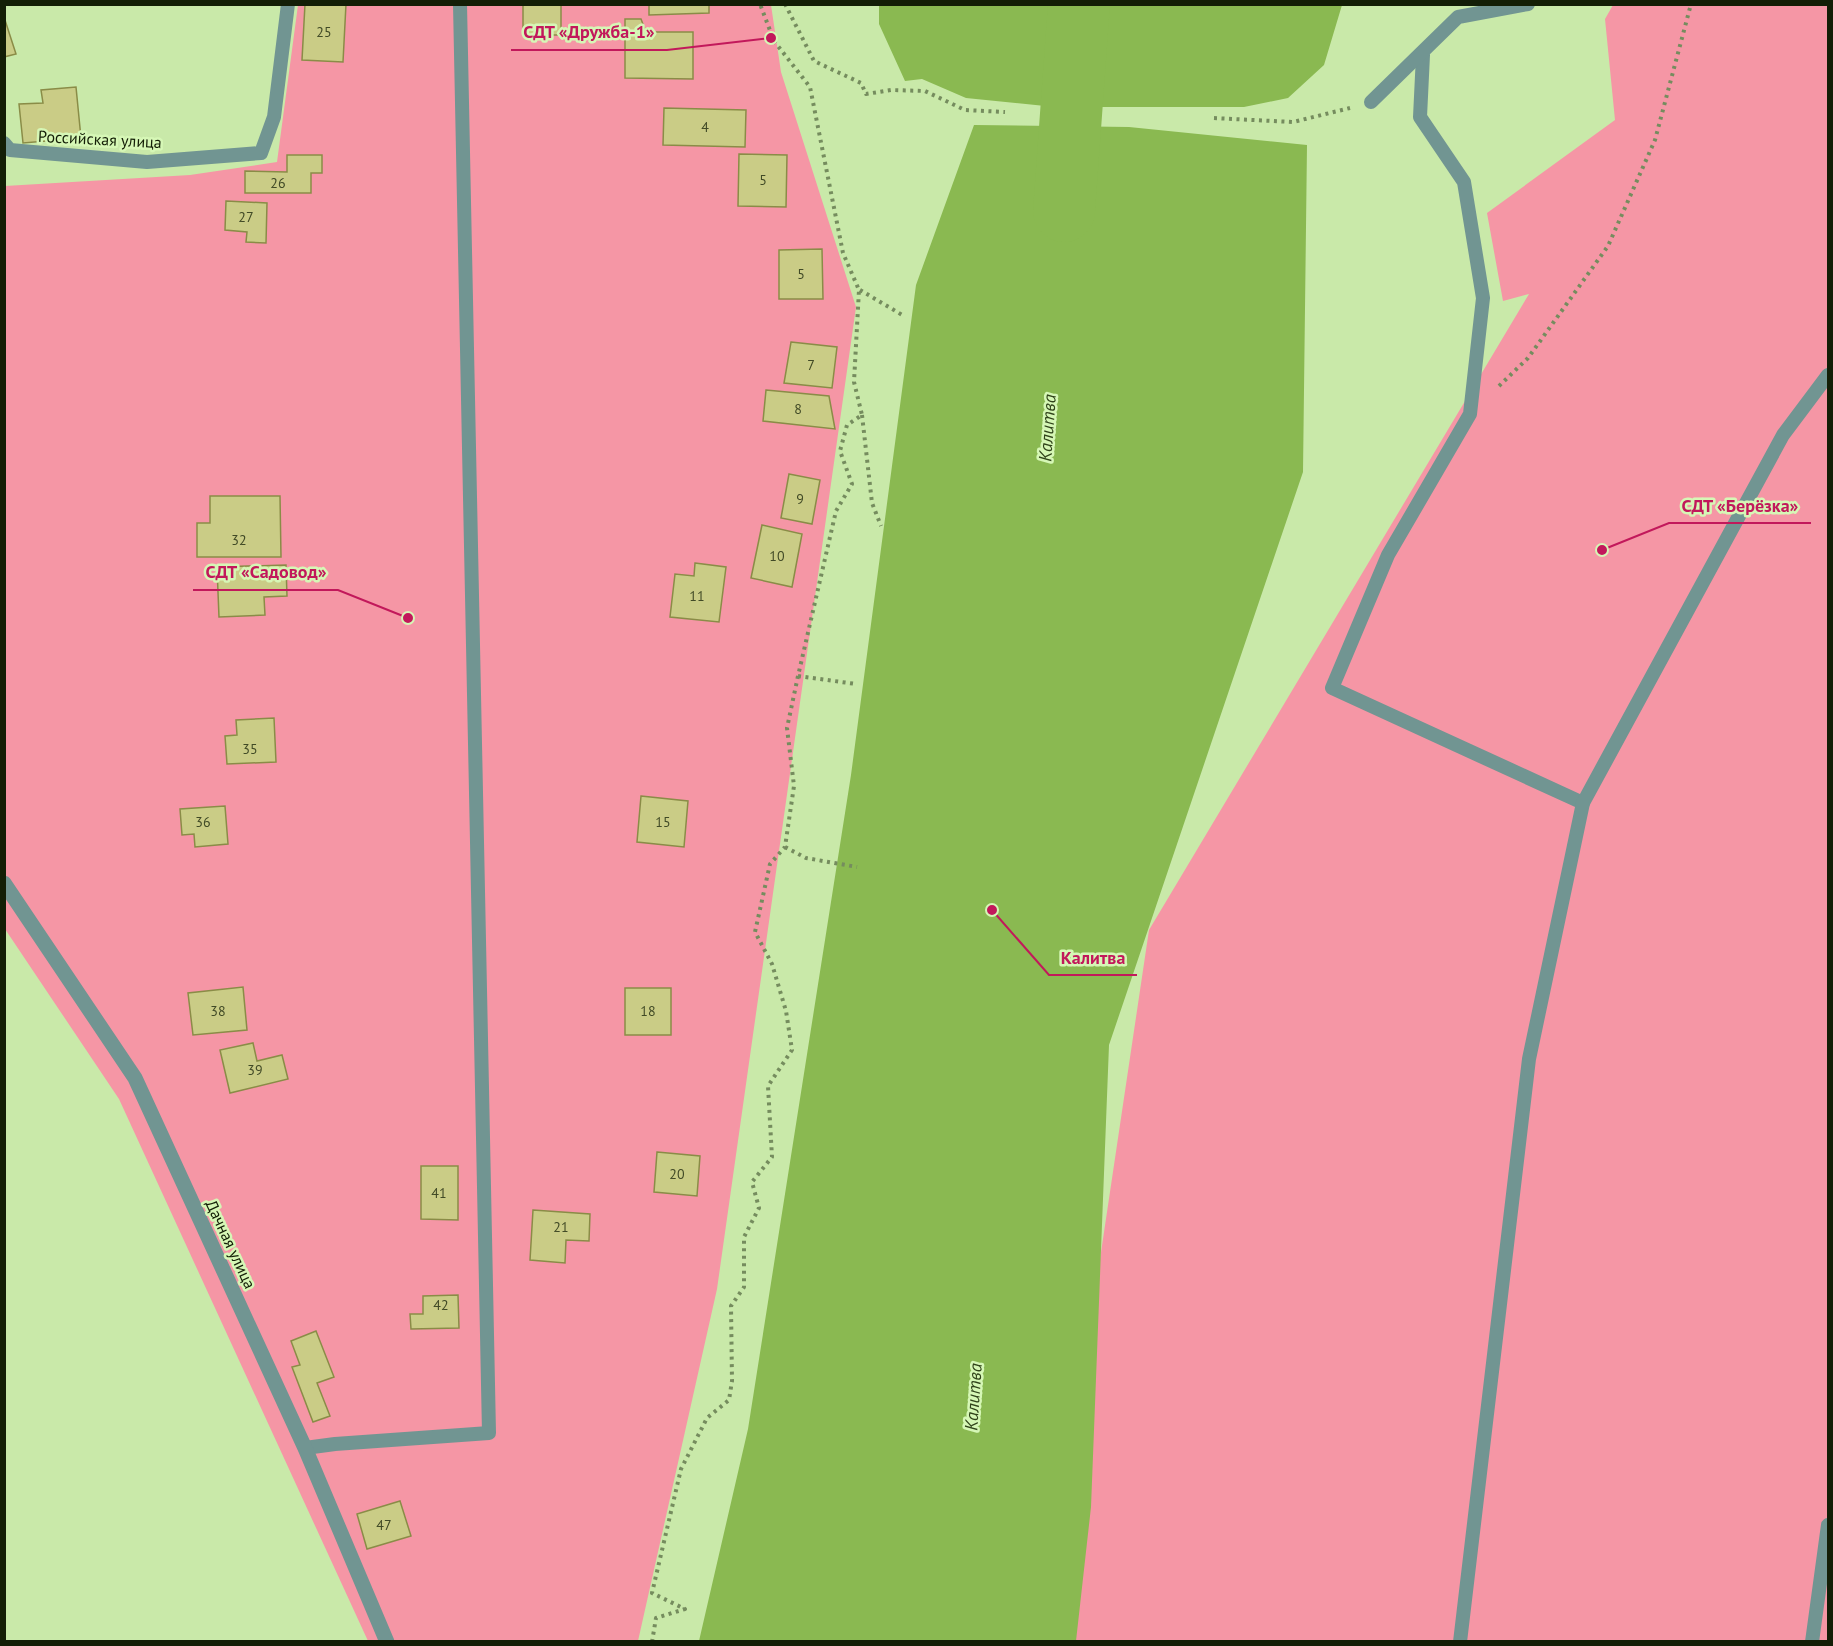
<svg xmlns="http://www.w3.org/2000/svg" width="1833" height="1646" font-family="'PT Sans',sans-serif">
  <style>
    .green { fill: #f596a5 }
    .water { fill: #8ab951 }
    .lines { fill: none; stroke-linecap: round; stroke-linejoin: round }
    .river { stroke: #8ab951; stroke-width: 62 }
    .building { fill: #cacc86; stroke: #8a8c47; stroke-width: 1.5 }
    .path { stroke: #758c5e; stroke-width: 4; stroke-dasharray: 3 4.5; stroke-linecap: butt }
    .service { stroke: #719592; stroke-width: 14 }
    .minor { stroke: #719592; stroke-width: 15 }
    .labels { text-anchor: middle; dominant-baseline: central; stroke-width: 5; stroke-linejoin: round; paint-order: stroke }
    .number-label { font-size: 14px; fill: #414a26 }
    .street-label { font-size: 16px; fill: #131e06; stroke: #d6f7b6 }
    .water-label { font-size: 18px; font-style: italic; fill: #30431a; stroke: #d6f7b6 }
    .leader { fill: none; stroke: #c2185b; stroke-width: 2 }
    .callout-dot { fill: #c2185b; stroke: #d6f7b6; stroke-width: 2 }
    .callout-label { font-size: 18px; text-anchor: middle; font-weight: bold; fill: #c2185b; stroke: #d6f7b6; stroke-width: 5; stroke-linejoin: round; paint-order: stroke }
  </style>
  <rect width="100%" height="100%" fill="#c9e9a9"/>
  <g class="green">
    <polygon points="298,5 771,5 781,72 856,307 717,1289 638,1641 368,1641 119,1099 5,929 5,186 190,175 277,162"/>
    <polygon points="1613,5 1828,5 1828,1641 1043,1642 1149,930 1529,294 1503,301 1487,213 1615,120 1605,19"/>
  </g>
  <g class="water">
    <polygon points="879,5 879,4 1342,5 1324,65 1288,98 1244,107 1055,107 966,98 922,79 905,81 879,24"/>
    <polygon points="974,125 1129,127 1307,145 1303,472 1109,1045 1091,1507 1076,1641 699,1641 748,1429 851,775 916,285"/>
  </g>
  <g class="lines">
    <polyline class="river" points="1064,211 1079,4"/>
  </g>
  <g class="building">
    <polygon points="305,4 346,4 343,62 302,60"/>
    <rect x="523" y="4" width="38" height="31"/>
    <polygon points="649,4 709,4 709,13 649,15"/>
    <polygon points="4,17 16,54 4,57"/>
    <polygon points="625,19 641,19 646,32 693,32 693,79 625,78"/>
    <polygon points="76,87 81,138 23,143 19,104 43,103 41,90"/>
    <polygon points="664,108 746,110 745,147 663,145"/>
    <polygon points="739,154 787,155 786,207 738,206"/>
    <polygon points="287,155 322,155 322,173 311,173 311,193 245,193 245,171 287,172"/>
    <polygon points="226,201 267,203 266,243 246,242 247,232 225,230"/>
    <polygon points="822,249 823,299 779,299 779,250"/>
    <polygon points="791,342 837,347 832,388 784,383"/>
    <polygon points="766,390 829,396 835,429 763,421"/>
    <polygon points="789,474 820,480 812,524 781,518"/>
    <polygon points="210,496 280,496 281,557 197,557 197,523 210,523"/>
    <polygon points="762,525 802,534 792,587 751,578"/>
    <polygon points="695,563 726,567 719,622 670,617 675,574 694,576"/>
    <polygon points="286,565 287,596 264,597 265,615 219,617 217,567"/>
    <polygon points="274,718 276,762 227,764 225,736 237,735 236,720"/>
    <polygon points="641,796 688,801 684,847 637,842"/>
    <polygon points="225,806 228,844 195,847 194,834 182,835 180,809"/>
    <polygon points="243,987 247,1030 193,1035 188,993"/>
    <rect x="625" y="988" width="46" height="47"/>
    <polygon points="253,1043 257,1061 282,1055 288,1079 230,1093 220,1050"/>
    <polygon points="657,1152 700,1156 697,1196 654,1192"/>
    <polygon points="421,1166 458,1166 458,1220 421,1219"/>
    <polygon points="533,1210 590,1214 589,1241 566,1240 565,1263 530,1260"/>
    <polygon points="458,1295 459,1328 411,1329 410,1314 423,1314 423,1296"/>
    <polygon points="316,1331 334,1377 317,1383 330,1416 313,1422 292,1367 300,1365 291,1341"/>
    <polygon points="400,1501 411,1536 367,1549 357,1514"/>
  </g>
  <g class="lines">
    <g class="path">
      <polyline points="785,4 814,61 861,83 866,94 891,90 925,91 965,110 1005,112"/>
      <polyline points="1214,118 1293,122 1350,108"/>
      <polyline points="860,290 904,316"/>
      <polyline points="1499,386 1528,358 1608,246 1655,140 1691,4"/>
      <polyline points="862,415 872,503 881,526"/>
      <polyline points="798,676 856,684"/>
      <polyline points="785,847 806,858 857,867"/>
      <polyline points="652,1642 656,1618 685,1609 652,1593 681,1469 707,1418 729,1400 732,1381 731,1306 744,1287 744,1237 759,1208 752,1182 772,1157 768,1086 792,1050 786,1011 772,964 755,932 770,864 785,847 794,786 787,728 798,676 836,511 852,484 840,451 847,425 862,415 854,382 859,290 843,253 810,87 774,41 760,4"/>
    </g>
    <g class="service">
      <polyline points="1423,55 1420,117 1464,182 1483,298 1470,414 1388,555 1332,688 1583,803"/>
      <polyline points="1371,102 1458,17 1528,4"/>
      <polyline points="4,143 10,150 147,162 261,153 274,117 288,4"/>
      <polyline points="305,1448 335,1444 489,1433 460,4"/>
      <polyline points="1460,1642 1529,1059 1583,803 1783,435 1828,375"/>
      <polyline points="1812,1642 1828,1525"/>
    </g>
    <polyline class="minor" points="4,883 135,1078 305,1448 387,1642"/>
  </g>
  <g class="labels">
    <g class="number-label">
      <text x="324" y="32">25</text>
      <text x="705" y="127">4</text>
      <text x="763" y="180">5</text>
      <text x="278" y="183">26</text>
      <text x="246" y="217">27</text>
      <text x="801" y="274">5</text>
      <text x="811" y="365">7</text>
      <text x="798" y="409">8</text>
      <text x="800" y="499">9</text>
      <text x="239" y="540">32</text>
      <text x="777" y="556">10</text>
      <text x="697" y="596">11</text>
      <text x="250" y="749">35</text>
      <text x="203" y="822">36</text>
      <text x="663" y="822">15</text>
      <text x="218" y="1011">38</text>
      <text x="648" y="1011">18</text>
      <text x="255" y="1070">39</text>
      <text x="677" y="1174">20</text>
      <text x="439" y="1193">41</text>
      <text x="561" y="1227">21</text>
      <text x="441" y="1305">42</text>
      <text x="384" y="1525">47</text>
    </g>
    <g class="street-label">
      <text transform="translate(100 139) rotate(3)">Российская улица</text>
      <text transform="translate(231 1244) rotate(65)">Дачная улица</text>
    </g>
    <g class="water-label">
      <text transform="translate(1047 428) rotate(-86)">Калитва</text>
      <text transform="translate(973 1397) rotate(-86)">Калитва</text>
    </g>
  </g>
  <path class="leader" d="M771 38L667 50H511M1602 550L1669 523H1811M408 618L338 590H193M992 910L1049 975H1137"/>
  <g class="callout-dot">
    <circle cx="771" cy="38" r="6"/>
    <circle cx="1602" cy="550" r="6"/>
    <circle cx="408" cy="618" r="6"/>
    <circle cx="992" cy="910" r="6"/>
  </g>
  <g class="callout-label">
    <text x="589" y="38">СДТ «Дружба-1»</text>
    <text x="1740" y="512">СДТ «Берёзка»</text>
    <text x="266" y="578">СДТ «Садовод»</text>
    <text x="1093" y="964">Калитва</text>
  </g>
  <rect width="1833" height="1646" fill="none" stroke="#131e06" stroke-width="12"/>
</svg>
